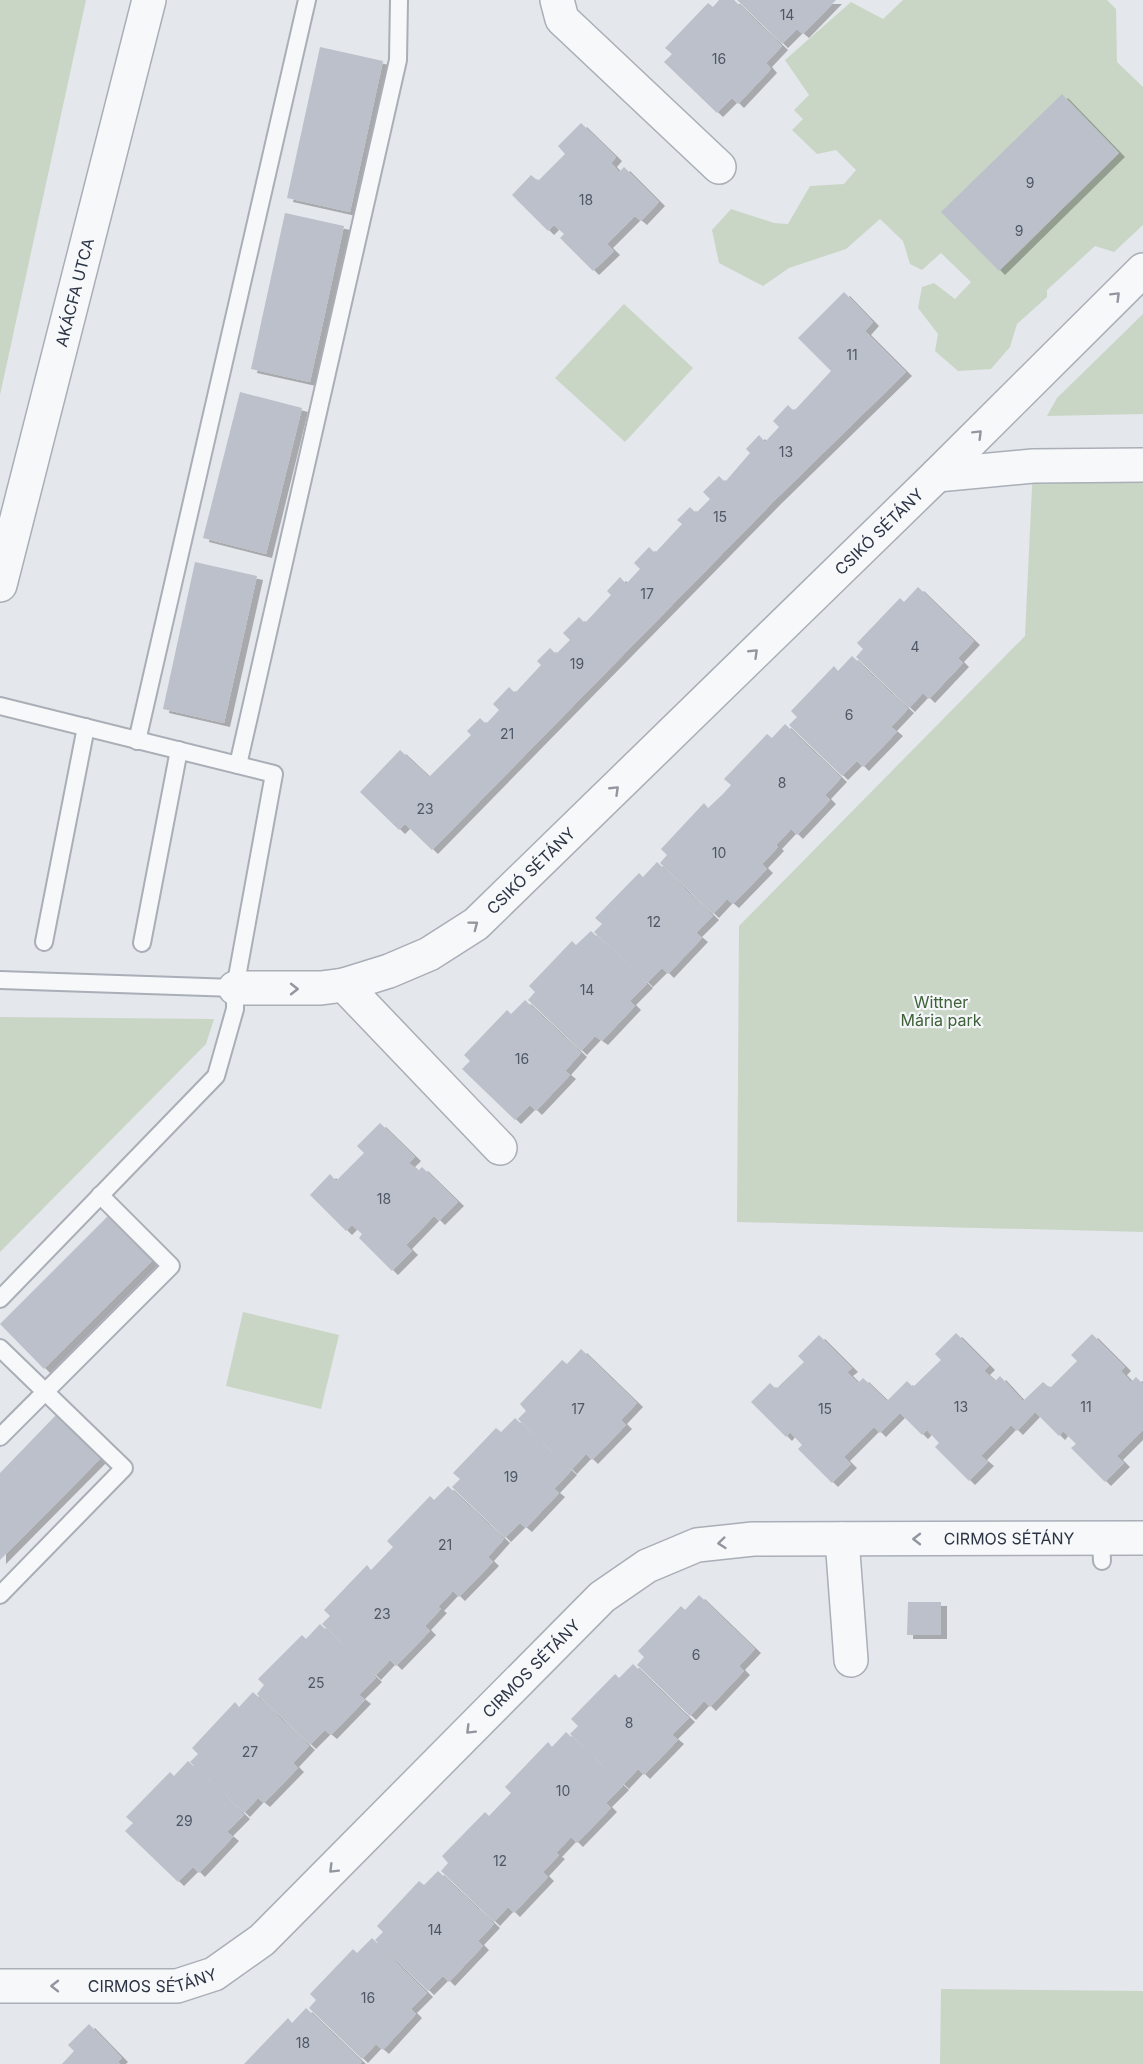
<svg xmlns="http://www.w3.org/2000/svg" width="1143" height="2064" font-family="Inter,sans-serif">
  <style>
    .green { fill: #c9d6c5 }
    .building { fill: #bbc0ca; filter: url(#shadow) }
    .lines { fill: none; stroke-linecap: round; stroke-linejoin: round }
    .service-casing { stroke: #a9aeb7; stroke-width: 20 }
    .minor-casing { stroke: #a9aeb7; stroke-width: 36 }
    .service { stroke: #f7f8fa; stroke-width: 16 }
    .minor { stroke: #f7f8fa; stroke-width: 33 }
    .oneway { stroke: #9196a0 }
    .labels { text-anchor: middle; dominant-baseline: central; stroke-width: 4.5; stroke-linejoin: round; paint-order: stroke }
    .number-label { font-size: 14px; fill: #4f5766 }
    .street-label { font-size: 16px; fill: #2b3445; stroke: #f4f6f9 }
    .park-label { font-size: 16px; fill: #3f6138; stroke: #f4f6f9 }
  </style>
  <defs>
    <filter id="shadow"><feDropShadow dx="6" dy="4" stdDeviation="0" flood-color="#0004"/></filter>
  </defs>
  <rect width="100%" height="100%" fill="#e4e7ec"/>
  <g class="green">
    <polygon points="0,0 86,0 0,395"/>
    <polygon points="903,0 1107,0 1116,9 1117,62 1143,87 1143,225 1114,252 1095,246 1047,290 1047,297 1017,324 1010,347 991,369 958,371 935,351 938,334 918,308 922,287 934,283 955,299 971,282 941,253 922,270 910,264 903,241 880,219 846,249 789,268 763,286 719,263 712,230 731,209 774,223 788,224 810,186 844,184 856,170 836,150 817,154 792,130 803,119 794,110 809,95 785,60 851,2 883,19"/>
    <polygon points="624,304 693,368 625,442 555,378"/>
    <polygon points="1143,314 1143,414 1047,416 1057,398"/>
    <polygon points="1143,465 1143,1232 737,1222 739,926 1025,636 1033,466"/>
    <polygon points="0,1017 214,1019 206,1044 0,1252"/>
    <polygon points="243,1312 339,1335 321,1409 226,1386"/>
    <polygon points="941,1989 1143,1991 1143,2064 940,2064"/>
  </g>
  <g class="building">
    <polygon points="719,0 734,0 782,46 766,63 771,69 738,104 732,98 717,113 664,62 672,54 665,48 708,3 713,7"/>
    <polygon points="737,0 836,0 803,34 797,29 782,44"/>
    <polygon points="320,47 383,61 350,212 287,198"/>
    <polygon points="1062,94 1119,153 999,271 941,212"/>
    <polygon points="581,123 616,157 611,163 619,172 624,167 659,202 641,221 635,216 607,244 614,251 593,271 560,238 564,234 554,225 548,231 512,195 531,175 538,181 565,154 558,146"/>
    <polygon points="285,213 344,226 310,382 251,369"/>
    <polygon points="844,292 873,322 865,331 906,372 774,501 432,850 405,824 399,830 360,792 400,750 429,777 471,735 467,731 480,718 486,724 499,710 493,704 509,687 515,693 541,665 537,661 550,648 556,654 570,640 563,633 579,617 585,623 611,595 607,591 620,577 626,584 640,569 634,563 649,547 655,553 682,524 677,520 690,507 696,513 710,499 703,492 719,476 725,482 750,453 746,449 759,435 765,442 779,427 773,421 788,405 794,411 831,371 798,338"/>
    <polygon points="240,392 302,408 266,554 203,538"/>
    <polygon points="195,562 257,576 224,723 163,709"/>
    <polygon points="918,587 974,641 958,658 963,663 929,699 923,693 909,708 856,657 863,649 857,643 900,598 904,602"/>
    <polygon points="852,656 908,709 891,727 897,732 863,767 857,761 842,776 789,725 797,717 791,711 834,666 838,671"/>
    <polygon points="785,724 841,778 825,795 830,800 797,835 791,829 776,845 778,847 762,864 767,869 733,904 727,899 713,914 660,863 667,855 661,849 704,803 708,808 723,794 731,785 724,779 767,734 772,738"/>
    <polygon points="657,862 713,916 696,933 702,938 668,974 662,968 647,983 594,932 602,924 595,918 639,873 643,877"/>
    <polygon points="591,931 647,984 630,1001 635,1006 602,1041 595,1036 581,1051 528,1000 535,992 529,986 572,941 576,945"/>
    <polygon points="525,1000 581,1053 565,1071 570,1075 536,1111 530,1105 515,1120 462,1069 470,1061 464,1055 507,1010 511,1014"/>
    <polygon points="380,1123 415,1157 409,1163 418,1171 422,1167 458,1202 439,1221 434,1216 406,1245 412,1251 392,1271 359,1238 362,1234 352,1225 346,1231 310,1195 330,1174 336,1181 364,1153 357,1146"/>
    <polygon points="108,1216 153,1260 44,1369 0,1324"/>
    <polygon points="956,1333 989,1366 984,1371 995,1381 1000,1376 1023,1401 1043,1382 1050,1388 1077,1361 1071,1355 1092,1334 1125,1367 1121,1371 1131,1382 1136,1377 1143,1384 1143,1430 1117,1456 1124,1463 1105,1482 1071,1448 1076,1444 1063,1431 1059,1436 1035,1412 1017,1431 1011,1425 981,1456 988,1462 969,1481 935,1447 939,1443 927,1430 922,1435 900,1413 880,1433 874,1427 844,1457 851,1464 832,1483 798,1449 802,1445 790,1432 786,1437 751,1402 770,1383 776,1389 804,1362 798,1356 819,1335 852,1368 847,1372 858,1383 863,1378 887,1401 907,1381 913,1387 941,1360 935,1354"/>
    <polygon points="581,1349 637,1403 621,1420 626,1425 592,1460 586,1454 571,1470 518,1419 526,1411 520,1404 562,1360 567,1364"/>
    <polygon points="56,1415 100,1459 0,1560 0,1473"/>
    <polygon points="515,1418 571,1471 554,1489 559,1493 526,1528 520,1523 505,1538 452,1487 460,1479 453,1473 496,1428 501,1432"/>
    <polygon points="448,1486 504,1539 488,1557 493,1562 459,1597 453,1591 438,1607 441,1609 425,1626 430,1631 396,1666 390,1660 375,1676 322,1624 330,1616 324,1610 367,1565 371,1570 393,1547 387,1541 430,1496 434,1500"/>
    <polygon points="699,1595 755,1649 739,1666 744,1671 710,1707 704,1701 690,1716 637,1665 644,1657 638,1651 681,1606 685,1610"/>
    <polygon points="908,1602 941,1602 941,1635 907,1635"/>
    <polygon points="320,1624 376,1678 359,1695 365,1700 331,1735 325,1730 310,1745 257,1694 264,1685 258,1679 302,1635 306,1639"/>
    <polygon points="633,1664 689,1718 672,1735 678,1740 644,1775 638,1769 623,1785 570,1734 578,1726 571,1719 615,1674 619,1678"/>
    <polygon points="253,1692 309,1746 293,1763 298,1768 264,1803 258,1798 244,1813 190,1762 198,1754 192,1748 235,1702 239,1707"/>
    <polygon points="566,1732 623,1786 606,1803 611,1808 577,1843 571,1837 556,1853 559,1855 543,1872 548,1877 514,1913 508,1907 494,1922 441,1871 448,1863 442,1856 485,1812 489,1816 511,1793 505,1787 548,1742 552,1747"/>
    <polygon points="188,1761 244,1815 227,1832 233,1837 199,1873 193,1867 178,1882 125,1831 133,1823 126,1817 170,1772 174,1776"/>
    <polygon points="438,1871 494,1924 478,1941 483,1946 449,1982 443,1976 428,1991 375,1940 383,1932 377,1926 419,1881 424,1885"/>
    <polygon points="372,1938 427,1993 411,2009 416,2014 383,2050 376,2044 362,2059 309,2008 316,2000 310,1994 353,1949 357,1953"/>
    <polygon points="306,2008 362,2062 360,2064 244,2064 288,2018 292,2023"/>
    <polygon points="89,2024 122,2058 118,2062 120,2064 62,2064 74,2051 68,2045"/>
  </g>
  <g class="lines">
    <defs>
      <g id="service">
        <polyline points="0,706 274,774 235,988 235,1009 216,1076 0,1299"/>
        <polyline points="137,741 307,0"/>
        <polyline points="238,765 398,60 399,0"/>
        <polyline points="44,942 86,727"/>
        <polyline points="142,943 179,750"/>
        <polyline points="0,980 235,988"/>
        <polyline points="0,1348 124,1468 0,1595"/>
        <polyline points="0,1437 171,1266 100,1195"/>
        <polyline points="1101,1538 1102,1561"/>
      </g>
      <g id="minor">
        <polyline points="557,0 562,19 719,167"/>
        <polyline points="937,475 1033,466 1143,465"/>
        <path id="s1" d="M0,585L149,0"/>
        <polyline points="344,985 500,1148"/>
        <path id="s2" d="M235,988H321L344,985L389,971L429,954L476,924L937,475L1143,270"/>
        <polyline points="842,1539 851,1660"/>
        <path id="s3" d="M0,1986H177L214,1974L262,1940L602,1597L647,1566L697,1545L753,1539L1143,1538"/>
      </g>
    </defs>
    <use href="#service" class="service-casing"/>
    <use href="#minor" class="minor-casing"/>
    <use href="#service" class="service"/>
    <use href="#minor" class="minor"/>
  </g>
  <defs><path id="oneway-chevron" d="M-2-3.5L2.5 0L-2 3.5" fill="none" stroke-width="1.6" stroke-linecap="round" stroke-linejoin="round" transform="scale(1.5)"/></defs>
  <g class="oneway">
    <use href="#oneway-chevron" transform="translate(1116 296) rotate(-45)"/>
    <use href="#oneway-chevron" transform="translate(978 434) rotate(-45)"/>
    <use href="#oneway-chevron" transform="translate(754 653) rotate(-44)"/>
    <use href="#oneway-chevron" transform="translate(615 790) rotate(-44)"/>
    <use href="#oneway-chevron" transform="translate(474 925) rotate(-37)"/>
    <use href="#oneway-chevron" transform="translate(294 989)"/>
    <use href="#oneway-chevron" transform="translate(917 1539) rotate(180)"/>
    <use href="#oneway-chevron" transform="translate(722 1543) rotate(174)"/>
    <use href="#oneway-chevron" transform="translate(470 1730) rotate(135)"/>
    <use href="#oneway-chevron" transform="translate(333 1869) rotate(135)"/>
    <use href="#oneway-chevron" transform="translate(55 1986) rotate(-180)"/>
  </g>
  <g class="labels">
    <g class="number-label">
      <text x="787" y="14">14</text>
      <text x="719" y="58">16</text>
      <text x="1030" y="182">9</text>
      <text x="586" y="199">18</text>
      <text x="1019" y="230">9</text>
      <text x="852" y="354">11</text>
      <text x="786" y="451">13</text>
      <text x="720" y="516">15</text>
      <text x="647" y="593">17</text>
      <text x="915" y="646">4</text>
      <text x="577" y="663">19</text>
      <text x="849" y="714">6</text>
      <text x="507" y="733">21</text>
      <text x="782" y="782">8</text>
      <text x="425" y="808">23</text>
      <text x="719" y="852">10</text>
      <text x="654" y="921">12</text>
      <text x="587" y="989">14</text>
      <text x="522" y="1058">16</text>
      <text x="384" y="1198">18</text>
      <text x="961" y="1406">13</text>
      <text x="1086" y="1406">11</text>
      <text x="578" y="1408">17</text>
      <text x="825" y="1408">15</text>
      <text x="511" y="1476">19</text>
      <text x="445" y="1544">21</text>
      <text x="382" y="1613">23</text>
      <text x="696" y="1654">6</text>
      <text x="316" y="1682">25</text>
      <text x="629" y="1722">8</text>
      <text x="250" y="1751">27</text>
      <text x="563" y="1790">10</text>
      <text x="184" y="1820">29</text>
      <text x="500" y="1860">12</text>
      <text x="435" y="1929">14</text>
      <text x="368" y="1997">16</text>
      <text x="303" y="2042">18</text>
    </g>
    <g class="street-label">
      <text stroke="none"><textPath href="#s1" startOffset="302">AKÁCFA UTCA</textPath></text>
      <text stroke="none"><textPath href="#s2" startOffset="818">CSIKÓ SÉTÁNY</textPath></text>
      <text stroke="none"><textPath href="#s2" startOffset="332">CSIKÓ SÉTÁNY</textPath></text>
      <text stroke="none"><textPath href="#s3" startOffset="1179">CIRMOS SÉTÁNY</textPath></text>
      <text stroke="none"><textPath href="#s3" startOffset="657">CIRMOS SÉTÁNY</textPath></text>
      <text stroke="none"><textPath href="#s3" startOffset="153">CIRMOS SÉTÁNY</textPath></text>
    </g>
    <g class="park-label">
      <text x="941" y="1002">Wittner<tspan x="941" dy="18">Mária park</tspan></text>
    </g>
  </g>
</svg>
